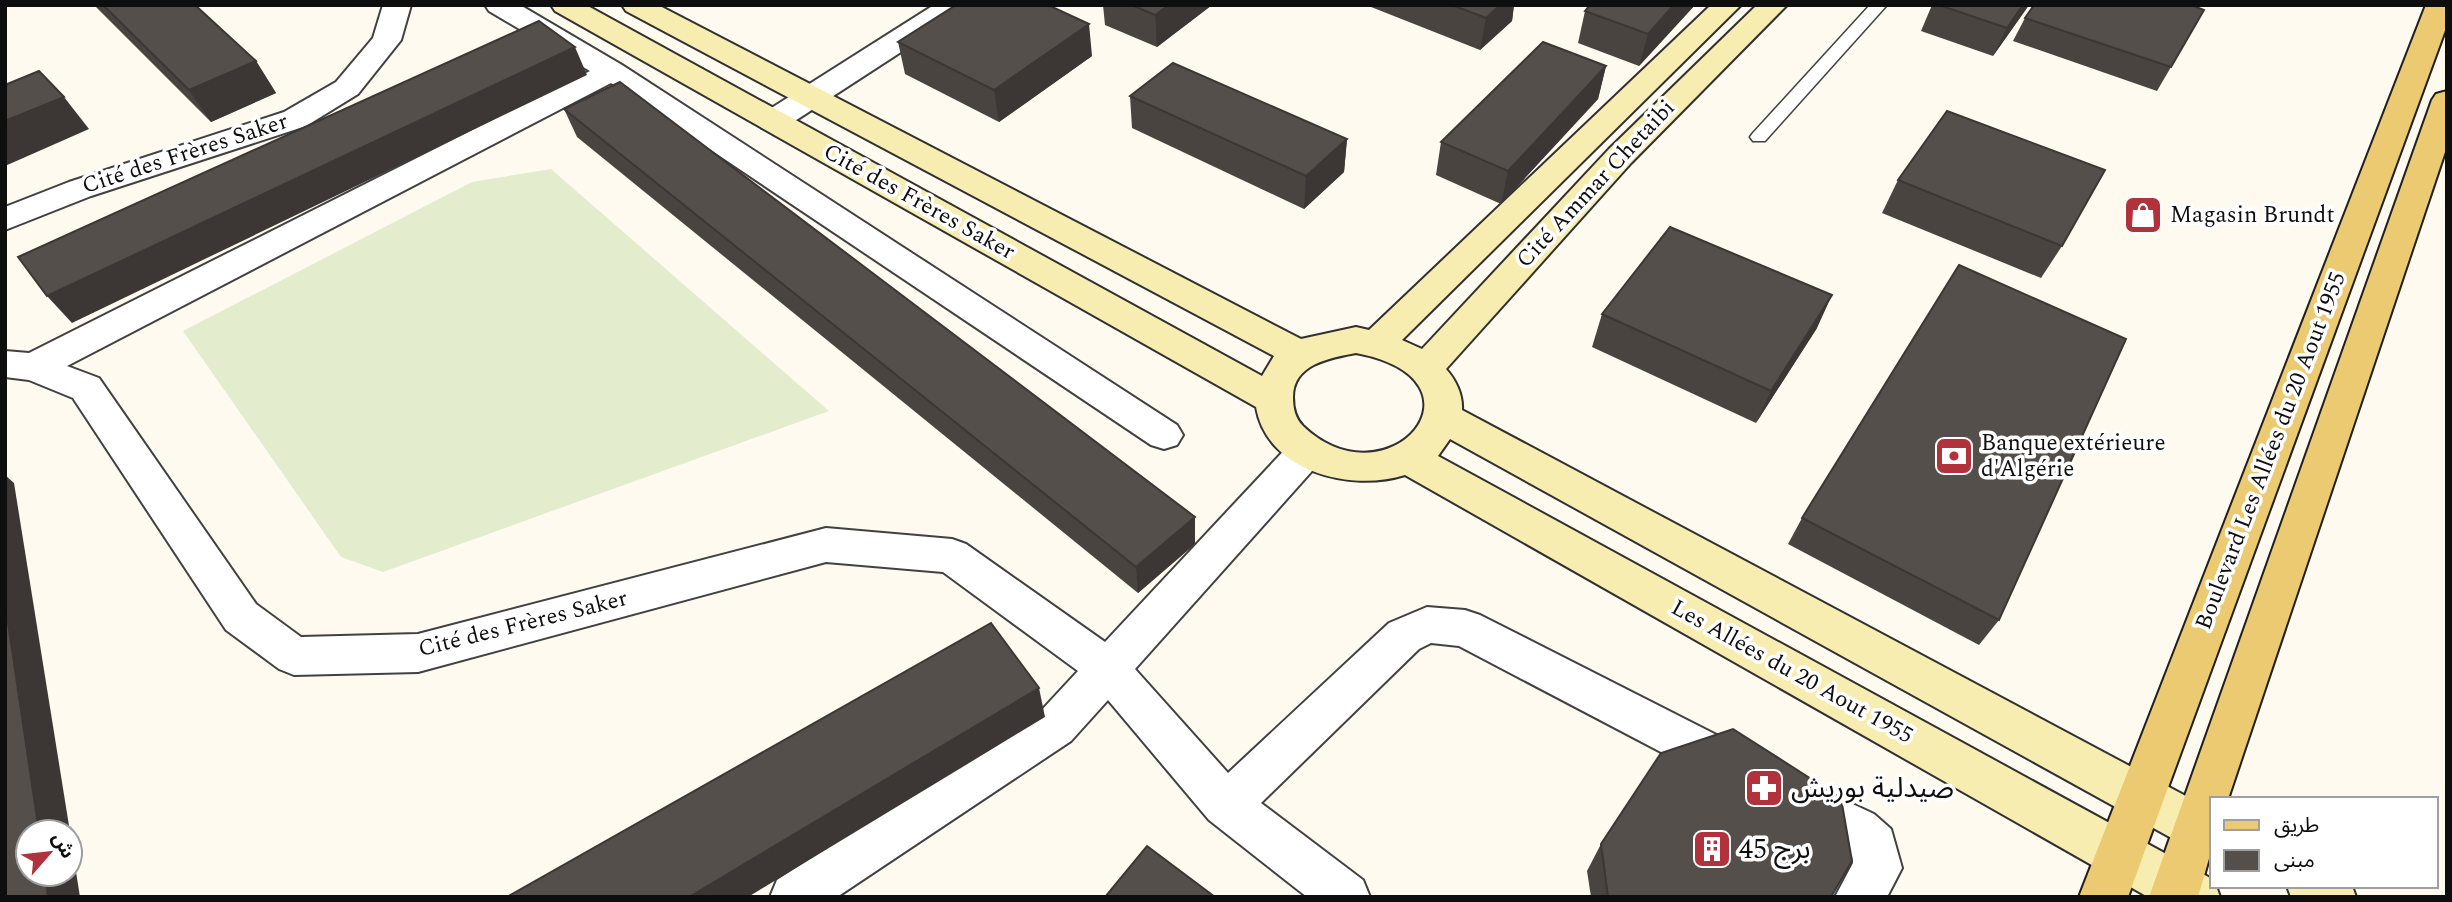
<svg xmlns="http://www.w3.org/2000/svg" width="2452" height="902" font-family="Spectral,'Noto Sans Arabic',serif">
  <style>
    .pitch { fill: #e3edcd }
    .lines { fill: none; stroke-linecap: round; stroke-linejoin: round }
    .lane-casing { stroke: #414141; stroke-width: 3 }
    .street-casing { stroke: #414141; stroke-width: 4 }
    .secondary-casing { stroke: #303030; stroke-width: 4 }
    .primary-casing { stroke: #1f1f1f; stroke-width: 4 }
    .lane { fill: #fff; fill-rule: evenodd }
    .street { fill: #fff; fill-rule: evenodd }
    .secondary { fill: #f8edb0; fill-rule: evenodd }
    .primary { fill: #ecca71; fill-rule: evenodd }
    .wall { fill: #494440 }
    .shaded-wall { fill: #3c3734 }
    .building { fill: #554f4b; stroke: #3c3734; stroke-width: 2 }
    .labels { text-anchor: middle; dominant-baseline: central; stroke-width: 7; stroke-linejoin: round; paint-order: stroke }
    .street-label { font-size: 23px; fill: #0e0e0e; stroke: #fff }
    .poi-label { font-size: 23px; fill: #0e0e0e; stroke: #fff; text-anchor: start }
    .near-poi-label { font-size: 28px; fill: #0e0e0e; stroke: #fff; text-anchor: start }
  </style>
  <rect width="100%" height="100%" fill="#fefaf0"/>
  <polygon class="pitch" points="551,169 829,411 383,572 341,557 183,331 472,182"/>
  <g class="lines">
    <defs>
      <polygon id="lane" points="1870,5 1887,5 1765,141 1753,141 1750,137 1753,133"/>
      <g id="street">
        <polygon points="383,5 411,5 401,40 358,94 306,126 91,196 5,230 5,207 69,182 284,112 336,82 373,38"/>
        <polygon points="485,5 520,5 622,65 1177,425 1183,435 1177,445 1164,449 1151,445 611,83 67,366 99,378 256,604 301,637 418,634 826,528 952,539 966,544 1105,642 1292,442 1306,437 1320,442 1325,452 1320,462 1135,669 1228,773 1389,623 1427,607 1465,610 1480,615 1752,753 1759,768 1752,783 1736,789 1720,783 1459,646 1431,643 1419,649 1261,803 1363,880 1370,897 1307,897 1209,820 1108,700 1071,741 837,897 770,897 777,880 1039,713 1078,671 943,572 826,562 418,672 294,675 279,669 226,630 73,398 29,380 5,377 5,351 29,353 590,71 489,11"/>
        <polygon points="934,5 968,5 964,11 784,128 773,130 762,128 758,121 762,114"/>
        <polygon points="1799,779 1874,814 1891,829 1902,868 1887,897 1835,897 1853,863 1852,856 1840,846 1782,816 1776,801 1782,786"/>
      </g>
      <g id="secondary">
        <path d="M551,5H586L1262,376L1274,356L626,11L622,5H658L1301,339L1356,327L1369,330L1711,5H1741L1402,340L1422,349L1609,149L1757,5H1787L1631,163L1446,369C1456,380 1463,395 1462,410L2212,810V857L2195,851L1450,439L1438,456L2212,879V886H2216L2220,897H2148L1405,475C1351,492 1267,472 1256,407L555,11ZM1356,353C1498,380 1388,507 1303,426C1295,418 1293,408 1293,397C1293,364 1330,358 1356,353Z"/>
        <polygon points="2287,886 2352,886 2356,897 2291,897"/>
      </g>
      <g id="primary">
        <polygon points="2426,5 2447,5 2447,25 2128,897 2079,897"/>
        <polygon points="2447,91 2447,146 2228,799 2212,799 2212,848 2198,897 2149,897 2432,100 2436,94"/>
      </g>
    </defs>
    <use href="#lane" class="lane-casing"/>
    <use href="#street" class="street-casing"/>
    <use href="#secondary" class="secondary-casing"/>
    <use href="#primary" class="primary-casing"/>
    <use href="#lane" class="lane"/>
    <use href="#street" class="street"/>
    <use href="#secondary" class="secondary"/>
    <use href="#primary" class="primary"/>
  </g>
  <g class="wall">
    <polygon points="94,5 195,5 256,61 276,93 211,122"/>
    <polygon points="1103,5 1212,5 1157,47 1105,25"/>
    <polygon points="1366,5 1514,5 1512,21 1480,50"/>
    <polygon points="1695,5 1639,66 1578,43 1585,11"/>
    <polygon points="1932,5 2029,5 1993,56 1921,31"/>
    <polygon points="2025,18 2171,67 2157,91 2013,41"/>
    <polygon points="898,42 1092,56 999,122 905,74"/>
    <polygon points="1606,66 1598,99 1501,204 1436,175 1441,142"/>
    <polygon points="1130,96 1347,139 1344,172 1304,209 1132,128"/>
    <polygon points="564,109 1195,544 1138,593 577,137"/>
    <polygon points="1898,180 2062,246 2041,278 1882,213"/>
    <polygon points="1602,314 1817,328 1756,423 1592,347"/>
    <polygon points="1802,518 1999,620 1979,645 1788,544"/>
    <polygon points="1601,844 1831,897 1591,897 1587,871"/>
  </g>
  <g class="shaded-wall">
    <polygon points="1169,5 1212,5 1157,47 1155,15"/>
    <polygon points="1500,5 1514,5 1512,21 1480,50 1486,18"/>
    <polygon points="1674,5 1695,5 1639,66 1648,34"/>
    <polygon points="2023,5 2029,5 1993,56 2007,28"/>
    <polygon points="1089,24 1092,56 999,122 994,90"/>
    <polygon points="575,47 587,75 72,323 47,296"/>
    <polygon points="256,61 276,93 211,122 189,90"/>
    <polygon points="1606,66 1598,99 1501,204 1508,171"/>
    <polygon points="64,97 89,129 5,166 5,121"/>
    <polygon points="1347,139 1344,172 1304,209 1306,176"/>
    <polygon points="1832,295 1817,328 1756,423 1771,391"/>
    <polygon points="5,475 14,483 70,832 39,832 5,602"/>
    <polygon points="1195,517 1195,544 1138,593 1136,567"/>
    <polygon points="1039,688 1045,717 748,897 689,897"/>
    <polygon points="70,834 80,897 48,897 45,874 70,874"/>
  </g>
  <g class="building">
    <polygon points="103,5 195,5 256,61 189,90"/>
    <polygon points="956,5 1048,5 1089,24 994,90 898,42"/>
    <polygon points="1132,5 1169,5 1155,15"/>
    <polygon points="1452,5 1500,5 1486,18"/>
    <polygon points="1590,5 1674,5 1648,34 1585,11"/>
    <polygon points="1939,5 2023,5 2007,28"/>
    <polygon points="2034,5 2191,5 2204,10 2171,67 2025,18"/>
    <polygon points="539,21 575,47 47,296 18,257"/>
    <polygon points="1543,42 1606,66 1508,171 1441,142"/>
    <polygon points="1173,63 1347,139 1306,176 1130,96"/>
    <polygon points="39,71 64,97 5,121 5,85"/>
    <polygon points="620,82 1195,517 1136,567 564,109"/>
    <polygon points="1947,111 2105,170 2062,246 1898,180"/>
    <polygon points="1670,227 1832,295 1771,391 1602,314"/>
    <polygon points="1959,265 2126,339 1999,620 1802,518"/>
    <polygon points="5,602 39,832 28,832 28,874 45,874 48,897 5,897"/>
    <polygon points="991,623 1039,688 689,897 507,897"/>
    <polygon points="1733,729 1841,798 1852,861 1831,897 1608,897 1601,844 1661,753"/>
    <polygon points="1147,846 1215,897 1105,897"/>
  </g>
  <defs>
    <symbol id="shop-square" viewBox="-11 -11 22 22"><rect x="-9" y="-9" width="18" height="18" rx="4" fill="#b2323c" stroke="#fff"/><path d="M-5-2.5h2.3a2.7 3.5 0 0 1 5.4 0H5L5.5 6h-11ZM-1.5-2.5h3a1.5 2.3 0 0 0-3 0Z" fill="#fff"/></symbol>
    <symbol id="bank-square" viewBox="-11 -11 22 22"><rect x="-9" y="-9" width="18" height="18" rx="4" fill="#b2323c" stroke="#fff"/><path d="M-6-4H6V4H-6ZM0-2.3a2.3 2.3 0 1 0 0 4.6a2.3 2.3 0 1 0 0-4.6Z" fill="#fff"/></symbol>
    <symbol id="pharmacy-square" viewBox="-11 -11 22 22"><rect x="-9" y="-9" width="18" height="18" rx="4" fill="#b2323c" stroke="#fff"/><path d="M-2-6h4v4h4v4h-4v4h-4v-4h-4v-4h4Z" fill="#fff"/></symbol>
    <symbol id="building-square" viewBox="-11 -11 22 22"><rect x="-9" y="-9" width="18" height="18" rx="4" fill="#b2323c" stroke="#fff"/><path d="M-4-6H4V6H1V3H-1V6H-4ZM-2.5-4.3h1.7v1.8h-1.7ZM.8-4.3h1.7v1.8H.8ZM-2.5-1h1.7V.8h-1.7ZM.8-1h1.7V.8H.8Z" fill="#fff"/></symbol>
  </defs>
  <g fill-rule="evenodd">
    <use href="#shop-square" x="2121" y="193" width="44" height="44"/>
    <use href="#bank-square" x="1932" y="434" width="44" height="44"/>
    <use href="#pharmacy-square" x="1742" y="766" width="44" height="44"/>
    <use href="#building-square" x="1690" y="827" width="44" height="44"/>
  </g>
  <g class="labels">
    <g class="street-label">
      <text transform="translate(185 154) rotate(-18)">Cité des Frères Saker</text>
      <text transform="translate(1596 184) rotate(-47)">Cité Ammar Chetaibi</text>
      <text transform="translate(919 202) rotate(29)">Cité des Frères Saker</text>
      <text transform="translate(2271 451) rotate(-69)">Boulevard Les Allées du 20 Aout 1955</text>
      <text transform="translate(523 624) rotate(-14)">Cité des Frères Saker</text>
      <text transform="translate(1792 672) rotate(29)">Les Allées du 20 Aout 1955</text>
    </g>
    <g class="poi-label">
      <text x="2170" y="215">Magasin Brundt</text>
      <text x="1981" y="443">Banque extérieure<tspan x="1981" dy="26">d'Algérie</tspan></text>
    </g>
    <g class="near-poi-label">
      <text x="1791" y="788">صيدلية بوريش</text>
      <text x="1739" y="849">برج 45</text>
    </g>
  </g>
  <rect width="2452" height="902" fill="none" stroke="#0e0e0e" stroke-width="14"/>
  <rect x="2210" y="797" width="228" height="91" fill="#ffffff" stroke="#9f9f9f" stroke-width="2"/>
  <rect x="2224" y="820" width="35" height="10" fill="#ecca71" stroke="#9f9f9f" stroke-width="2"/>
  <text x="2274" y="832" font-size="21" fill="#0e0e0e">طريق</text>
  <rect x="2224" y="850" width="35" height="21" fill="#554f4b" stroke="#9f9f9f" stroke-width="2"/>
  <text x="2274" y="867" font-size="21" fill="#0e0e0e">مبنى</text>
  <g transform="translate(49 853) rotate(62)"><circle r="33" fill="#ffffff" stroke="#9f9f9f" stroke-width="2"/>
  <path d="M0-5L12 26L0 18L-12 26Z" fill="#b2323c"/>
  <text y="-10" font-size="19" font-weight="bold" text-anchor="middle" fill="#0e0e0e">ش</text>
  </g>
</svg>
